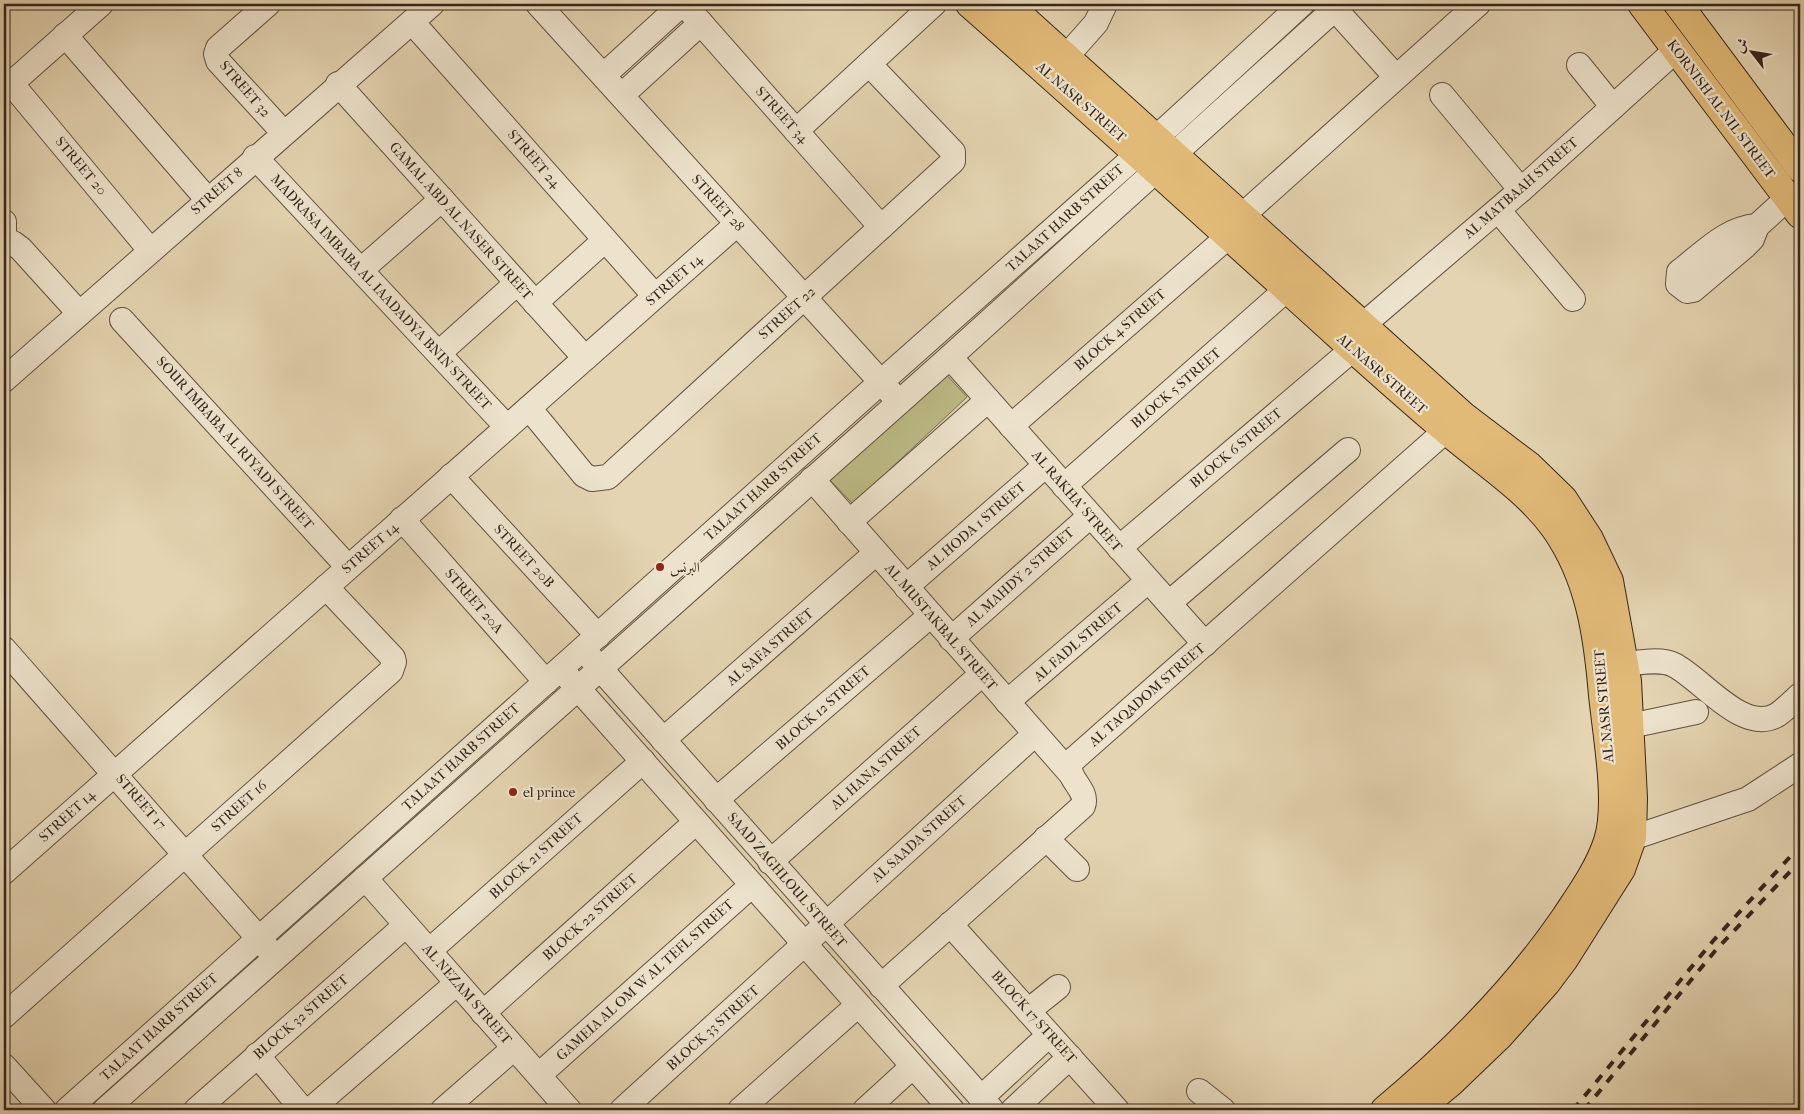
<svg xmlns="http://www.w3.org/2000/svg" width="1804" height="1114" font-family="'IM FELL French Canon',Amiri,serif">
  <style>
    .green { fill: #bcbb86; stroke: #787052 }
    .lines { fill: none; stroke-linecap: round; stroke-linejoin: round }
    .minor-casing { stroke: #615143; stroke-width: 26 }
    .major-casing { stroke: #35251e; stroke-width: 30 }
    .minor { stroke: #ede3cc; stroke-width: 24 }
    .major { stroke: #e2ba78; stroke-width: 28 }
    .rail { stroke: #35251e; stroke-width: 4; stroke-dasharray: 9 9; stroke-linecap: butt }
    .poi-dot { fill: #8f2418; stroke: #ede3cc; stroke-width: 2 }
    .labels { text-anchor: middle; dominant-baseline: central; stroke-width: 4.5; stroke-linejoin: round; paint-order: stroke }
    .street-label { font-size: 14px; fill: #35251e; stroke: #ede3cc }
    .poi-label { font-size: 14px; fill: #35251e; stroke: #ede3cc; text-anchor: start }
  </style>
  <rect width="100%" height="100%" fill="#e4d4b1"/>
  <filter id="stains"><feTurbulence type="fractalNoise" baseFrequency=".004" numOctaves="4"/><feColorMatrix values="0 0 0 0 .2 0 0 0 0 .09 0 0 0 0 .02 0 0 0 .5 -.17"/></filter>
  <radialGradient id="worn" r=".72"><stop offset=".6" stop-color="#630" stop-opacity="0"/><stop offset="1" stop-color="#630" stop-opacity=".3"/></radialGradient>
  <polygon class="green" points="943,371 967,397 853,504 827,477"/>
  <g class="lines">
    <defs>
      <g id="minor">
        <polyline points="268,4 218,48 216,54 218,61 283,132"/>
        <polyline points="538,4 891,393"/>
        <polyline points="684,4 881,227"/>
        <polyline points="1335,9 1396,77"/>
        <polyline points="412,22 655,296"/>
        <polyline points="65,35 207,199"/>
        <polyline points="1066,57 1096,23 1105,4"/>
        <polyline points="1579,65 1613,107"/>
        <polyline points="604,75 682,4"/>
        <polyline points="11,83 150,250"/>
        <polyline points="338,84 585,358"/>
        <polyline points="4,90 101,4"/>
        <polyline points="622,95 701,23"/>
        <polyline points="1442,95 1521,190"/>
        <polyline points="796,131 934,4"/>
        <polyline points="255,157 507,427"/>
        <polyline points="1498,210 1573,299"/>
        <polyline points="1243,215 1478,4"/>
        <polyline points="4,222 4,236"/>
        <path d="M1757,226L1752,239L1745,246L1693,290L1687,291L1678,284L1679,272C1703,254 1726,228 1757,226Z"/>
        <polyline points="1757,226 1788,198"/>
        <polyline points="4,243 13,243 21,249 79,313"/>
        <polyline points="361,270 442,199"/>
        <polyline points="535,303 605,240"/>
        <polyline points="122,320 348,567"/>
        <polyline points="1363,325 1521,190 1677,49"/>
        <polyline points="439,353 517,283"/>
        <polyline points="950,357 1205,644"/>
        <polyline points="4,380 432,4"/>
        <polyline points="529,408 584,475 592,479 608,477 950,164 953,161 953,152 869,64"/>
        <polyline points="1011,426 1230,235"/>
        <polyline points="451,476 598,636"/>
        <polyline points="812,479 1070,773"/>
        <polyline points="1064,486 1287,289"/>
        <polyline points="402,519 546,682"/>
        <polyline points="849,522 988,400"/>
        <polyline points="1119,548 1353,349"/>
        <polyline points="906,587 1046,465"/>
        <polyline points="1169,603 1348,450"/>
        <polyline points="951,639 1090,516"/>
        <polyline points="4,649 269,950"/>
        <polyline points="590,657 992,1110"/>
        <path d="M1624,664C1639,663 1660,658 1674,665C1701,678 1743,735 1777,715C1785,710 1793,701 1800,695"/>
        <polyline points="567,676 952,1110"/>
        <polyline points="1007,702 1148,581"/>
        <polyline points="1630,726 1696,712"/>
        <polyline points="663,740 876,553"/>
        <polyline points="716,800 931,615"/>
        <polyline points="1046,838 1077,869"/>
        <polyline points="1632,838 1748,799 1800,765"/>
        <polyline points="770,862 982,674"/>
        <polyline points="4,872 737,224"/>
        <polyline points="365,878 569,1110"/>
        <polyline points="950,924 1117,1110"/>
        <polyline points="429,951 643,761"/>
        <path d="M881,986L1083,806C1089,790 1067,780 1070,764L1073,760L1460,418"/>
        <polyline points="1028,1011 1058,987"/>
        <polyline points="483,1013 696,822"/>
        <polyline points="4,1016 391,671 394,662 393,658 326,587"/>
        <polyline points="257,1055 303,1110"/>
        <polyline points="4,1066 44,1110"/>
        <polyline points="539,1075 752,885"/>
        <polyline points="1199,1091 1223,1110"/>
        <polyline points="981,1098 1049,1035"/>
        <polyline points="67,1110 881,382 1156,138 1302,4"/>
        <polyline points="105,1110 950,357 1340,4"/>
        <polyline points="196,1110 406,925"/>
        <polyline points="310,1110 457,983"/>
        <polyline points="443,1110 514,1048"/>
        <polyline points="622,1110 1035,734"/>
        <polyline points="740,1110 858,1005"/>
        <polyline points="865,1110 912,1067"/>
        <polyline points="1013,1110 1070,1057"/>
      </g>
      <g id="major">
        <path d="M970,4C1093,112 1214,223 1336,333C1376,369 1416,405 1457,439C1491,467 1529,492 1555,528C1590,578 1598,635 1603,695C1607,735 1620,804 1608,841C1599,869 1581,894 1565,918C1515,991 1453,1053 1385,1110"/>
        <polyline points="1007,4 1463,416 1529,466 1563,499 1589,539 1609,581 1627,681 1633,798 1632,838 1621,869 1564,959 1546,983 1499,1036 1450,1083 1417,1110"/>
        <polyline points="1642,4 1800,214"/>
        <polyline points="1678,4 1800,168"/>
      </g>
    </defs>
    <use href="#minor" class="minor-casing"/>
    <use href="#major" class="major-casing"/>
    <use href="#minor" class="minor"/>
    <use href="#major" class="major"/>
    <g class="rail">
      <polyline points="1573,1110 1713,941 1800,846"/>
      <polyline points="1584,1110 1715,951 1800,861"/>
    </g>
  </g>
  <g class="poi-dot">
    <circle cx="660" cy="567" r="5"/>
    <circle cx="513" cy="792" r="5"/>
  </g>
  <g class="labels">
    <g class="street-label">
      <text transform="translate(245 89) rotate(49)">STREET 32</text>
      <text transform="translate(1081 102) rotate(41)">AL NASR STREET</text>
      <text transform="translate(1721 109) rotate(53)">KORNISH AL NIL STREET</text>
      <text transform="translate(782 115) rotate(48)">STREET 34</text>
      <text transform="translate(534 159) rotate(49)">STREET 24</text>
      <text transform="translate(81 166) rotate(50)">STREET 20</text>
      <text transform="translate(1521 188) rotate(-41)">AL MATBAAH STREET</text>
      <text transform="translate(217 191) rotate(-41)">STREET 8</text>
      <text transform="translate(718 203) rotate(48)">STREET 28</text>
      <text transform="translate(1065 218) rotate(-42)">TALAAT HARB STREET</text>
      <text transform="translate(461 221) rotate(48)">GAMAL ABD AL NASER STREET</text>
      <text transform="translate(674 280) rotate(-41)">STREET 14</text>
      <text transform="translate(381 292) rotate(47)">MADRASA IMBABA AL IAADADYA BNIN STREET</text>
      <text transform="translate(787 313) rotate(-42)">STREET 22</text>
      <text transform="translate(1120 330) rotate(-41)">BLOCK 4 STREET</text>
      <text transform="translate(1382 374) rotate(41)">AL NASR STREET</text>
      <text transform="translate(1176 388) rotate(-41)">BLOCK 5 STREET</text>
      <text transform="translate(235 443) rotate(48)">SOUR IMBABA AL RIYADI STREET</text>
      <text transform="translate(1236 448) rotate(-40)">BLOCK 6 STREET</text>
      <text transform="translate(763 487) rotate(-42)">TALAAT HARB STREET</text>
      <text transform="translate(1077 501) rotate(49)">AL RAKHA' STREET</text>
      <text transform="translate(976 526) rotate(-41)">AL HODA 1 STREET</text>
      <text transform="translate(370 548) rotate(-41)">STREET 14</text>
      <text transform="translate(524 556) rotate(47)">STREET 20B</text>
      <text transform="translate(1020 577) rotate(-42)">AL MAHDY 2 STREET</text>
      <text transform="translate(474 601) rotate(49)">STREET 20A</text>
      <text transform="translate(941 627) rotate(49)">AL MUSTAKBAL STREET</text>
      <text transform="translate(1078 642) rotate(-41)">AL FADL STREET</text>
      <text transform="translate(770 647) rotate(-41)">AL SAFA STREET</text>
      <text transform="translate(1147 695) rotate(-41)">AL TAQADOM STREET</text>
      <text transform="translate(1604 706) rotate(-95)">AL NASR STREET</text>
      <text transform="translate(823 708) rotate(-41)">BLOCK 12 STREET</text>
      <text transform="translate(461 757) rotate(-42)">TALAAT HARB STREET</text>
      <text transform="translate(876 768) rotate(-42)">AL HANA STREET</text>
      <text transform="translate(141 802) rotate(49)">STREET 17</text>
      <text transform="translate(239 806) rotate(-42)">STREET 16</text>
      <text transform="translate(67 816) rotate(-42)">STREET 14</text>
      <text transform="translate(919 839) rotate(-42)">AL SAADA STREET</text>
      <text transform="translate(536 856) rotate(-42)">BLOCK 21 STREET</text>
      <text transform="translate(787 880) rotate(49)">SAAD ZAGHLOUL STREET</text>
      <text transform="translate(590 917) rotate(-42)">BLOCK 22 STREET</text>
      <text transform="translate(645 980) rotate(-42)">GAMEIA AL OM W AL TEFL STREET</text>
      <text transform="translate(467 994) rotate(49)">AL NEZAM STREET</text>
      <text transform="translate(301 1017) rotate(-41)">BLOCK 32 STREET</text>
      <text transform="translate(1034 1017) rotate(48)">BLOCK 17 STREET</text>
      <text transform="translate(159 1027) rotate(-42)">TALAAT HARB STREET</text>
      <text transform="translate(713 1028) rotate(-42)">BLOCK 33 STREET</text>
    </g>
    <g class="poi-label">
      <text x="670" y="567">البرنس</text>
      <text x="523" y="792">el prince</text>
    </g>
  </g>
  <rect width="1804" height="1114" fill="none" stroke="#e4d4b1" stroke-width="20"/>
  <rect x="5" y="5" width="1794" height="1104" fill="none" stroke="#35251e" stroke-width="2.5"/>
  <rect x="10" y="10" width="1784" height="1094" fill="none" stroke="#35251e"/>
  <g transform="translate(1752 52) rotate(301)" stroke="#ede3cc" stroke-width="4" paint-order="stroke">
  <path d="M0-4L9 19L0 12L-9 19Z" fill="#35251e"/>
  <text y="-8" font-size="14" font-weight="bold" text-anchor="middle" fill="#35251e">ش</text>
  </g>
  <rect width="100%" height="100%" filter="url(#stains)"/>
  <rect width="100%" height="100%" fill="url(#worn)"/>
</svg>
